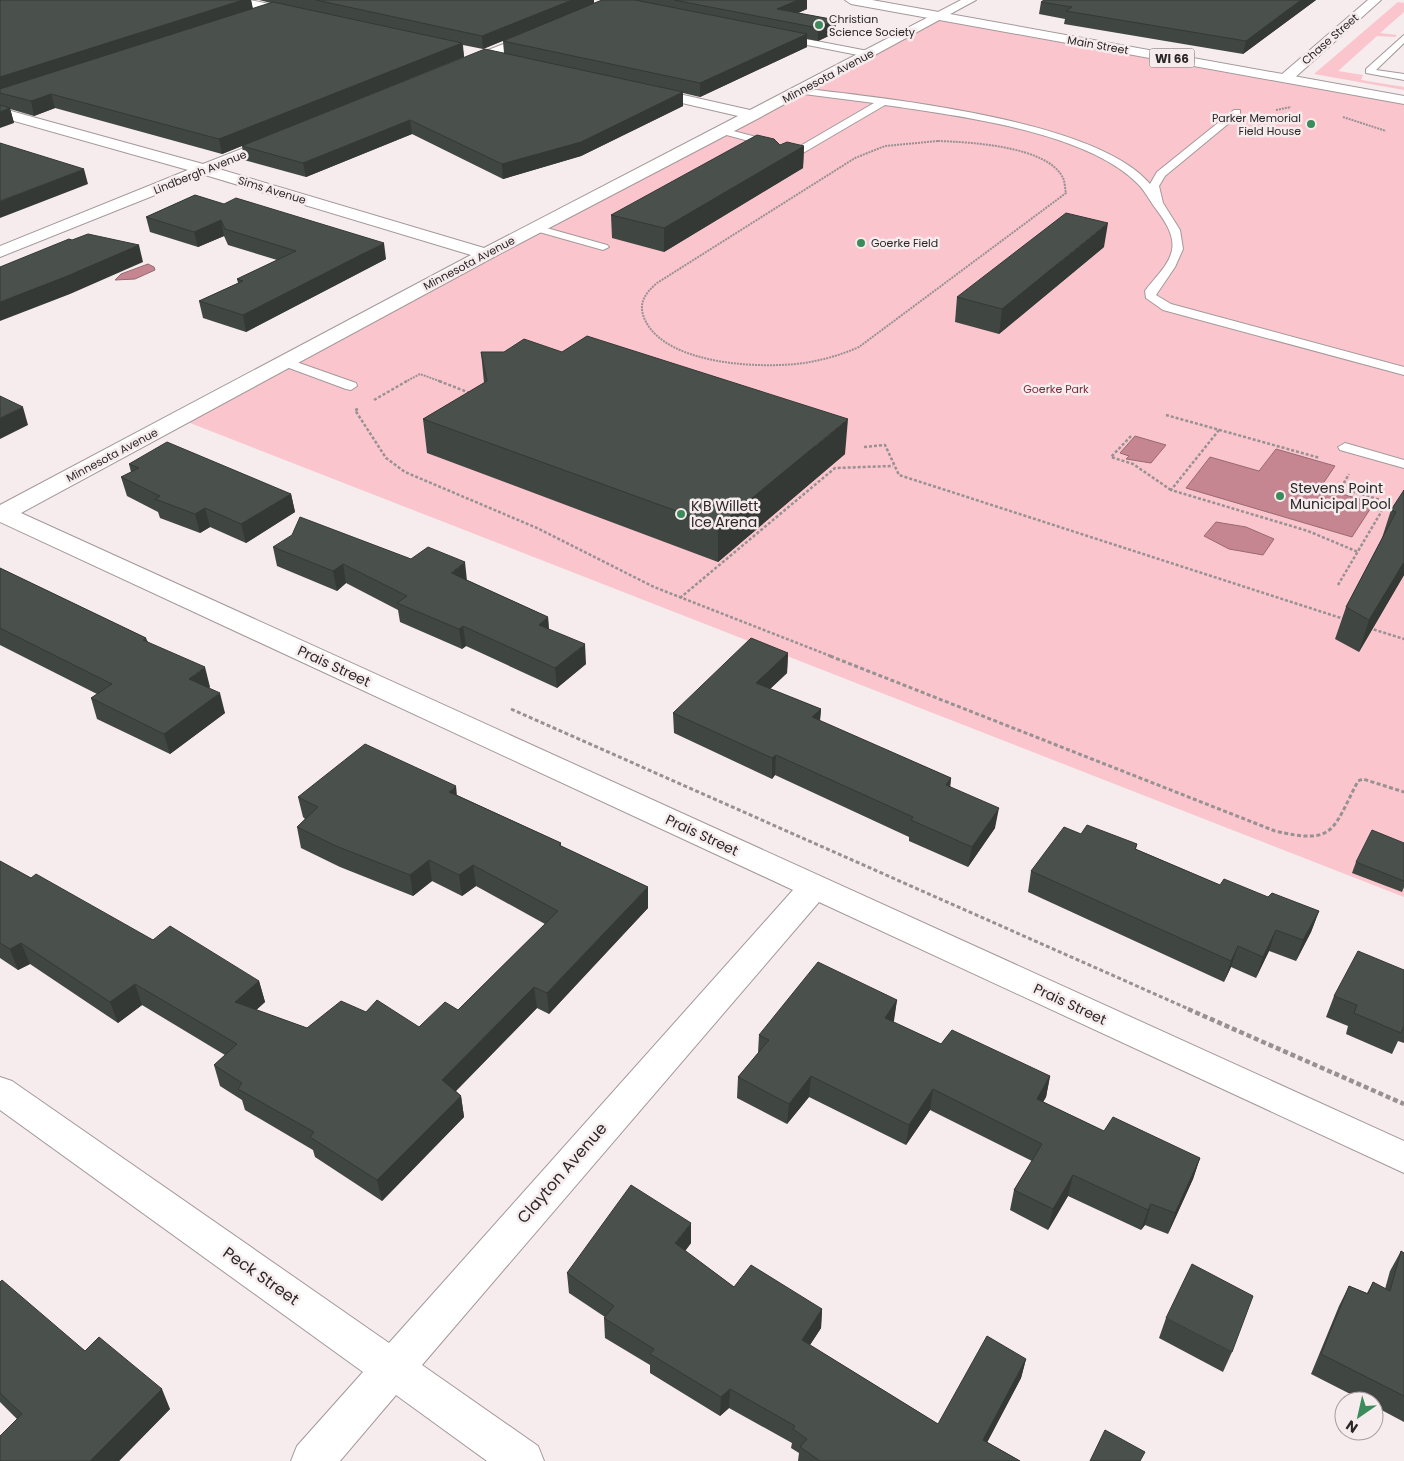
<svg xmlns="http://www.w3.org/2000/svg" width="1404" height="1461" font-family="Poppins,sans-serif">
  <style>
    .green { fill: #fac5cd }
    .water { fill: #c58691; stroke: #976a71 }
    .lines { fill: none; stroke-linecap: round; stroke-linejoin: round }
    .service-casing { stroke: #a3999a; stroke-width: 2 }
    .minor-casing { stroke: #a3999a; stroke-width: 2 }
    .primary-casing { stroke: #a3999a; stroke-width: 2 }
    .path-far3 { stroke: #989192; stroke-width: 2; stroke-dasharray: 2 1; stroke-linecap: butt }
    .path-far2 { stroke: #989192; stroke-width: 2.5; stroke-dasharray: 3 2; stroke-linecap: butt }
    .path-far1 { stroke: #989192; stroke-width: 3; stroke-dasharray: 4 2.5; stroke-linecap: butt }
    .path { stroke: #989192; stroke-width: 4.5; stroke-dasharray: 5 3; stroke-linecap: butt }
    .service { fill: #fff; fill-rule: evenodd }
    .minor { fill: #fff; fill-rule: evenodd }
    .primary { fill: #fff; fill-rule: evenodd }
    .wall { fill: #404641 }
    .shaded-wall { fill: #343935 }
    .building { fill: #4a514c; stroke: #343935 }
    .poi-dot { fill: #3b8b5b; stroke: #f6ebed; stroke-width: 2 }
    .labels { text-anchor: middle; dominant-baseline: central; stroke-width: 5; stroke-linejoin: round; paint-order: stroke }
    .far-poi-label { font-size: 11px; fill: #2b2727; stroke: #f6ebed; text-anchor: start }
    .far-street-label { font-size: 11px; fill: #2b2727; stroke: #f6ebed }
    .far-park-label { font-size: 11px; fill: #7a2d3f; stroke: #f6ebed }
    .shield { fill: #f6ebed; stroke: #686262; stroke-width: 1 }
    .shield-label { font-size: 12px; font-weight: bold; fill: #2b2727 }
    .poi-label { font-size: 14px; fill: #2b2727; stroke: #f6ebed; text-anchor: start }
    .street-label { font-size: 14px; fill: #2b2727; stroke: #f6ebed }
    .near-street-label { font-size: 16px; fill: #2b2727; stroke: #f6ebed }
  </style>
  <rect width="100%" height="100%" fill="#f6ebed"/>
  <g class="green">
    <polygon points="1398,2 1404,3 1404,12 1380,33 1397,35 1395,37 1377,36 1338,71 1363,75 1361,80 1404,87 1404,90 1314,74"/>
    <polygon points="940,16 1404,99 1404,897 180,419"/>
  </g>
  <g class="water">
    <polygon points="148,264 154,267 155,270 135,279 115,280 121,274"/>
    <polygon points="1135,436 1166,445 1151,463 1126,459 1129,456 1120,453"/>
    <polygon points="1276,449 1335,466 1320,488 1374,503 1352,537 1186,488 1210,457 1259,471"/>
    <polygon points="1216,522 1246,527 1274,539 1263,555 1229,549 1204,536"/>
  </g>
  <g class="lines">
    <defs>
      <g id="service">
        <polygon points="785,35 868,51 872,54 868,57 782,40 781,38"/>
        <polygon points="1404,35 1404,43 1376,70 1404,74 1404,80 1366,73 1366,69"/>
        <path d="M799,88C882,98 1096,119 1150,184L1157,172L1234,110H1240V114L1165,176L1159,186L1163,203L1180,230L1183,249L1175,267L1156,295L1171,304L1404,367V375L1163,310L1146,298L1145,291C1154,278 1169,266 1172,250C1175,235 1164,220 1156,209C1150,201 1145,191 1138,184C1086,131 958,116 885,105L791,160H783V156L874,103L796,93V89Z"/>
        <polygon points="722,128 775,142 777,144 772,147 719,133 719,129"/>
        <polygon points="536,225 607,245 609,247 603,250 532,230 532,226"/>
        <polygon points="285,358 356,383 357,386 351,390 346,389 281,365 279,362"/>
        <polygon points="1345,443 1404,460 1404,468 1340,450 1338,447"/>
      </g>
      <g id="minor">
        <polygon points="227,0 250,0 302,11 304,14 298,18 229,3"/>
        <polygon points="961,0 976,0 759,118 492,258 21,513 1404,1141 1404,1173 819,902 422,1365 538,1446 544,1461 487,1461 396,1395 340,1461 291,1461 297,1446 363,1372 0,1110 0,1077 12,1081 389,1343 793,890 0,522 0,505 471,255 205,175 0,257 0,246 188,170 0,117 0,108 203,164 272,137 282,137 285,140 282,143 219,169 484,248 738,116 643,94 641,91 643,88 648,87 750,110"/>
        <polygon points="1368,0 1381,0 1291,81 1281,81 1279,78 1281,75"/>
        <polygon points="539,30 546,34 544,37 465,69 460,70 453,66 455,63"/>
      </g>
      <polygon id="primary" points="845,0 872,0 1404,96 1404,104 851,4"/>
    </defs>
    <use href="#service" class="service-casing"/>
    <use href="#minor" class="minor-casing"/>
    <use href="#primary" class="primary-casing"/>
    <g class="path-far3">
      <polyline points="1276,110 1291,107"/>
      <polyline points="1343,117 1386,131"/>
      <path d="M938,141C969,142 1048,146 1063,178C1065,182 1065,189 1066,193L859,347C841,355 823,360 804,363C761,369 669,365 646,322C637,305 644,294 657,283L855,158L885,146Z"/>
      <polyline points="405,382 420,374 442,382"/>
    </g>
    <g class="path-far2">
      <polyline points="439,381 470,393"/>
      <polyline points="374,400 407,381"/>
      <polyline points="358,409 355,410 386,458 405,472 537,528 654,587 833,657"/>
      <polyline points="1166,415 1320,458"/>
      <polyline points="1219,430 1171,490 1308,531 1358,552"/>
      <polyline points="1131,436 1111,457 1133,464 1171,490"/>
      <polyline points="864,447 885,445 899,475 1344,619"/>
      <polyline points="1338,585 1387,502 1341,488 1349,474"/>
      <polyline points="680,598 835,468 893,466"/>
      <polyline points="1369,628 1404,639"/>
    </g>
    <g class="path-far1">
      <path d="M830,656L1275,831C1335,845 1332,831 1358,781L1363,779L1404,792"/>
      <polyline points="511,709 1191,1010"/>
    </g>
    <polyline class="path" points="1188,1009 1404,1104"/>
    <use href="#service" class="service"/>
    <use href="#minor" class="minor"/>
    <use href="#primary" class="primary"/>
  </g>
  <g class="wall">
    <polygon points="0,0 251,0 253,9 271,3 259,0 594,0 594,3 602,0 807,0 807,9 798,13 836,20 835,33 818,41 807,39 807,47 700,97 683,93 683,106 581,156 503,179 412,134 306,177 244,160 242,146 504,53 503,41 529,30 483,49 463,45 464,57 222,154 55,108 34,116 10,109 14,123 0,112"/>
    <polygon points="1316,0 1243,54 1064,24 1065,19 1039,14 1041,2"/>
    <polygon points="804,146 803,168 664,252 612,238 611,215"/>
    <polygon points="195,195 386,259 246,332 203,318 199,301 238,283 237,279 277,260 228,245 224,236 198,247 150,232 146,217"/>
    <polygon points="1104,247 999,334 955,322 957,297"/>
    <polygon points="481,352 845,454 718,562 427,453 423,419 484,383"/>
    <polygon points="129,464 291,494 295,512 246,543 210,527 200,533 160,518 158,512 127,496 121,477 131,472"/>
    <polygon points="1404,490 1404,575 1359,652 1335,639 1346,607 1382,538 1391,510"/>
    <polygon points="273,547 467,580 548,617 549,629 586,664 557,688 466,646 462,649 400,622 398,610 346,583 337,591 277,566"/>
    <polygon points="0,568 146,638 148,642 210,687 209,688 225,713 170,754 97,719 91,698 97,694 0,645"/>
    <polygon points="788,653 787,673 770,689 821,709 820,721 951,778 950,786 995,828 968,867 909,841 909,837 775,775 772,779 674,733 673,713"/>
    <polygon points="457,795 561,843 561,846 648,887 648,908 549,1014 537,1008 456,1091 461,1096 464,1117 382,1201 315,1157 313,1150 245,1110 242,1100 220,1086 214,1065 225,1055 142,1005 118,1023 30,964 18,970 0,958 0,861 31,878 153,940 259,981 265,1002 256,1010 307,1028 366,1012 419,1027 458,1010 545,924 476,886 462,896 432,881 413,896 340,867 301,848 297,827 305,819 303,817 298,797"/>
    <polygon points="1081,834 1137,844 1136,849 1220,885 1319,911 1311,932 1296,961 1269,951 1256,978 1231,967 1224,982 1028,892 1031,871"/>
    <polygon points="1404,843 1404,887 1402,892 1352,873 1356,862"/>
    <polygon points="1404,970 1404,1043 1398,1041 1392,1054 1346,1034 1348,1026 1326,1017 1334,996"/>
    <polygon points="897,1000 893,1022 941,1044 1050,1076 1046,1097 1043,1102 1104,1131 1200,1158 1193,1179 1168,1234 1145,1225 1141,1230 1068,1196 1048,1230 1010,1210 1014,1190 1032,1161 930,1110 906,1145 809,1097 787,1124 737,1098 738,1077 758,1053 759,1035"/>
    <polygon points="691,1243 685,1251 734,1287 822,1309 821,1328 810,1345 938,1424 1026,1359 1021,1378 987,1442 1020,1461 798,1461 799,1453 791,1448 792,1443 729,1408 720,1416 650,1373 650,1365 605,1338 604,1318 605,1317 569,1293 567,1273"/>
    <polygon points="1401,1251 1404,1253 1404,1422 1374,1406 1374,1401 1364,1401 1311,1374 1339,1306 1349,1286 1367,1293 1373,1282 1385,1289 1390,1271"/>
    <polygon points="0,1282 85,1351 170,1409 119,1461 0,1461 17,1419 0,1402"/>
    <polygon points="1166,1318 1232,1352 1223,1372 1159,1338"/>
  </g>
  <g class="shaded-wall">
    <polygon points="243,0 251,0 253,10 0,92 0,77"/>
    <polygon points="572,0 594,0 594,4 483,49 482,36"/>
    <polygon points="798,0 807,0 807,9 780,21 777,9"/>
    <polygon points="1301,0 1316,0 1243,54 1246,41"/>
    <polygon points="836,20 835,33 818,41 818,28"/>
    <polygon points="807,34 807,47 700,97 700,83"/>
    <polygon points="462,43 464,57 222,154 219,139"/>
    <polygon points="683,92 683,106 581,156 503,179 502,164"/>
    <polygon points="51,94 55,108 34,116 31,101"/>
    <polygon points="10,108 14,123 0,128 0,112"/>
    <polygon points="410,120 412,134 306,177 303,163"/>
    <polygon points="804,146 803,168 664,252 664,228"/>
    <polygon points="84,169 88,184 0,218 0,201"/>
    <polygon points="221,220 224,236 198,247 194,232"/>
    <polygon points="1108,223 1104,247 999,334 1002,309"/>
    <polygon points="384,243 386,259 246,332 243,315"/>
    <polygon points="139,245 143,262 70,294 0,321 0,302"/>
    <polygon points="23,407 28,425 0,439 0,418"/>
    <polygon points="848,419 845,454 718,562 718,526"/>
    <polygon points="291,494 295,512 246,543 241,524"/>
    <polygon points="205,508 210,527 200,533 195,514"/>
    <polygon points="465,562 467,581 451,573"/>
    <polygon points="1404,562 1404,575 1359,652 1369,620"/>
    <polygon points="343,564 346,583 337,591 333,571"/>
    <polygon points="548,617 549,637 539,625"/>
    <polygon points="463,626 466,646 462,649 459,629"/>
    <polygon points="585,644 586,664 557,688 555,668"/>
    <polygon points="788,653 787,673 755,703 756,683"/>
    <polygon points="205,667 210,687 195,699 189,679"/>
    <polygon points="220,693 225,713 170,754 164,734"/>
    <polygon points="821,709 819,729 812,717"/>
    <polygon points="776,755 775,775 772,779 772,758"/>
    <polygon points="951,778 949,799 946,785"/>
    <polygon points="456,786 458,807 449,792"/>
    <polygon points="999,808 995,828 968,867 972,847"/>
    <polygon points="429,860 432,881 413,896 410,875"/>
    <polygon points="473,865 476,886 462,896 459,875"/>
    <polygon points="648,887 648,908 549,1014 547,993"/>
    <polygon points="1319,911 1311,932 1296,961 1303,940"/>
    <polygon points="1276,930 1269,951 1256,978 1263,957"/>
    <polygon points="21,943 30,964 18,970 10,949"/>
    <polygon points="1238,946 1231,967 1224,982 1231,961"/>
    <polygon points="259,981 265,1002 242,1023 235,1002"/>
    <polygon points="135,984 142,1005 118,1023 110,1002"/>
    <polygon points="534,987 537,1008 446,1101 442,1080"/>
    <polygon points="897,1000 894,1021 883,1039 885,1018"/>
    <polygon points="811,1076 809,1097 787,1124 789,1104"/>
    <polygon points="1050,1076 1046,1097 1032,1120 1037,1099"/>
    <polygon points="933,1089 930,1110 906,1145 909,1125"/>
    <polygon points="461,1096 464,1117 382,1201 377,1180"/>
    <polygon points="1200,1158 1193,1179 1168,1234 1175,1213"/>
    <polygon points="1073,1175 1068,1196 1048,1230 1053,1209"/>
    <polygon points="1151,1204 1145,1225 1141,1230 1148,1210"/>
    <polygon points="691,1223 691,1243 676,1263 675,1243"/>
    <polygon points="822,1309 821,1328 800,1360 802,1340"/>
    <polygon points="1026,1359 1021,1378 979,1458 983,1440"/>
    <polygon points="162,1389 170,1409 119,1461 90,1461"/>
    <polygon points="730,1389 729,1408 720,1416 721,1397"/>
  </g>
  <g class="building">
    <polygon points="0,0 243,0 0,77"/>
    <polygon points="316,0 572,0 482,36"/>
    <polygon points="602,0 635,0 807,34 700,83 503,41"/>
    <polygon points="674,0 798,0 777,9 836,20 818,28"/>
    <polygon points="1044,0 1301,0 1246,41 1066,11 1072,7 1041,2"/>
    <polygon points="273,2 462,43 219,139 51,94 31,101 0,93 0,89"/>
    <polygon points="485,49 683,92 581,142 502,164 410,120 303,163 242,146"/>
    <polygon points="0,105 10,108 0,112"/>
    <polygon points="757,135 774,139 780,145 787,142 804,146 664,228 611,215"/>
    <polygon points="0,143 84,169 0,201"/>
    <polygon points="195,195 224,204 236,198 384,243 243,315 199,301 243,281 237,279 296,251 225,229 221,220 194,232 146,217"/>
    <polygon points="1066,213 1108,223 1002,309 957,297"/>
    <polygon points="88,234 139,245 65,277 0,302 0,267 69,239 72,240"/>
    <polygon points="587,336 848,419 718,526 423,419 487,381 481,352 504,352 524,339 562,352"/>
    <polygon points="0,396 23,407 0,418"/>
    <polygon points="167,442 291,494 241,524 205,508 195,514 155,499 160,496 121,477 139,468 129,464"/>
    <polygon points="1404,490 1404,562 1369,620 1346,607 1396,512 1391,510"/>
    <polygon points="300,517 411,559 428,547 465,562 451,573 548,617 539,625 585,644 555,668 463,626 459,629 397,603 407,596 343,564 333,571 273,547 292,535"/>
    <polygon points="0,568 146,638 143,640 205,667 189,679 220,693 164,734 91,698 112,684 0,628"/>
    <polygon points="751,638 788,653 756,683 821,709 812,717 951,778 946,785 999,808 972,847 911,820 913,817 776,755 772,758 673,713"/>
    <polygon points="365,744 456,786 449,792 561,843 559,845 648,887 547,993 534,987 442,1080 461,1096 377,1180 310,1137 314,1132 238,1089 242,1083 214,1065 237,1044 135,984 110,1002 21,943 10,949 0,943 0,861 31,878 36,874 153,940 170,926 259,981 235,1002 307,1028 341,1001 366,1012 377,1000 419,1027 445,1002 458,1010 558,911 473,865 459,875 429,860 410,875 336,846 297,827 318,807 298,797"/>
    <polygon points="1087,825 1137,844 1135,849 1220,885 1224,879 1268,897 1272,893 1319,911 1303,940 1276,930 1263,957 1238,946 1231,961 1031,871 1064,827 1081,834"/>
    <polygon points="1372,830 1404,843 1404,881 1356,862"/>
    <polygon points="1358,951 1404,970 1404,1026 1401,1033 1354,1013 1357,1005 1334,996"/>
    <polygon points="818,962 897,1000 885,1018 941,1044 952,1030 1050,1076 1037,1099 1104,1131 1113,1117 1200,1158 1175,1213 1151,1204 1148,1210 1073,1175 1053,1209 1014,1190 1042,1144 933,1089 909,1125 811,1076 789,1104 738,1077 769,1040 759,1035"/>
    <polygon points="631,1185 691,1223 675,1243 734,1287 751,1265 822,1309 802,1340 938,1424 987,1336 1026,1359 983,1440 1020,1461 820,1461 800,1447 807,1439 793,1429 795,1426 730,1389 721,1397 650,1354 654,1349 604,1318 614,1306 567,1273"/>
    <polygon points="1401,1251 1404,1253 1404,1396 1321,1354 1349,1286 1368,1294 1373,1282 1390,1291"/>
    <polygon points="1192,1264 1253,1296 1232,1352 1166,1318"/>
    <polygon points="2,1280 85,1351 99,1337 162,1389 90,1461 0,1461 0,1436 22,1414 0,1393 0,1282"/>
    <polygon points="1105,1430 1145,1452 1140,1461 1090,1461"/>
  </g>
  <g class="poi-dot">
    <circle cx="819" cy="25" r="5"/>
    <circle cx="1311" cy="124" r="5"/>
    <circle cx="861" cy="243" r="5"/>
    <circle cx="1280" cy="496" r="5"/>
    <circle cx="681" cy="514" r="5"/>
  </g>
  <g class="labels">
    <g class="far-poi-label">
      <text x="829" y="19">Christian<tspan x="829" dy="13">Science Society</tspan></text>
      <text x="1301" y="118" text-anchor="end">Parker Memorial<tspan x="1301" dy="13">Field House</tspan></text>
      <text x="871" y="243">Goerke Field</text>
    </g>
    <g class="far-street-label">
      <text transform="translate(1330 39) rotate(-41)">Chase Street</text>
      <text transform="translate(1098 45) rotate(10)">Main Street</text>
      <text transform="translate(828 76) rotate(-28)">Minnesota Avenue</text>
      <text transform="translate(200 172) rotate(-22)">Lindbergh Avenue</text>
      <text transform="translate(272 190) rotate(17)">Sims Avenue</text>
      <text transform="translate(469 263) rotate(-28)">Minnesota Avenue</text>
      <text transform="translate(112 455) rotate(-28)">Minnesota Avenue</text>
    </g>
    <g class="far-park-label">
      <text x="1056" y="389">Goerke Park</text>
    </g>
    <rect class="shield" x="1149.5" y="48.5" width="45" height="19" rx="4"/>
    <g class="shield-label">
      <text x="1172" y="58">WI 66</text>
    </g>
    <g class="poi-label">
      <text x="1290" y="488">Stevens Point<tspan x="1290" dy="16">Municipal Pool</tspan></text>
      <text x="691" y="506">K B Willett<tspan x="691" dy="16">Ice Arena</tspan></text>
    </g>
    <g class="street-label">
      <text transform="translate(334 666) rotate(25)">Prais Street</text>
      <text transform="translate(702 835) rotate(25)">Prais Street</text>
      <text transform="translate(1070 1004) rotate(25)">Prais Street</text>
    </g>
    <g class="near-street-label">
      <text transform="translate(562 1173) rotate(-49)">Clayton Avenue</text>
      <text transform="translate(261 1276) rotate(35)">Peck Street</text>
    </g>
  </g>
  <g transform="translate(1359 1416) rotate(214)"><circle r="24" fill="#f6ebed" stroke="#a59d9e"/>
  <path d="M0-4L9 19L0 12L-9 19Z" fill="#3b8b5b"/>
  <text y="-8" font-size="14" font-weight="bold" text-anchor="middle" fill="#2b2727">N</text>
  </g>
</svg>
